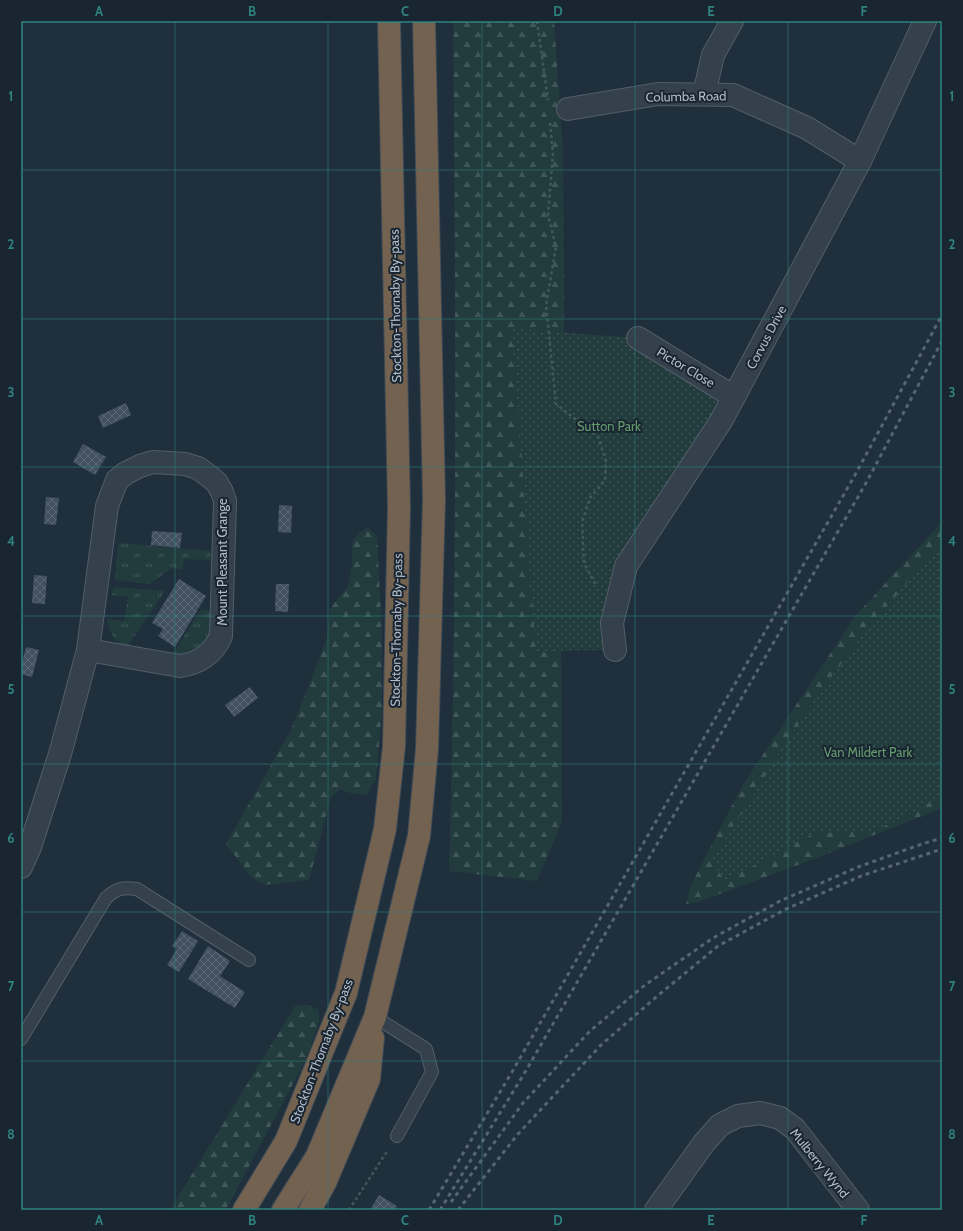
<svg xmlns="http://www.w3.org/2000/svg" width="963" height="1231" font-family="Cabin,sans-serif">
  <style>
    .grass { fill: url(#grass-tufts) }
    .forest { fill: url(#forest-firs) }
    .park { fill: url(#park-dots) }
    .building { fill: url(#building-cross-hatch) }
    .lines { fill: none; stroke-linecap: round; stroke-linejoin: round }
    .lane-casing { stroke: #525e6a; stroke-width: 14 }
    .street-casing { stroke: #525e6a; stroke-width: 24 }
    .highway-casing { stroke: #3f4b57; stroke-width: 24 }
    .path { stroke: #40595a; stroke-width: 2.5; stroke-dasharray: 3 3; stroke-linecap: butt }
    .lane { stroke: #34404c; stroke-width: 12 }
    .street { stroke: #34404c; stroke-width: 22 }
    .highway { stroke: #736250; stroke-width: 22 }
    .rail { stroke: #566573; stroke-width: 3; stroke-dasharray: 4 4; stroke-linecap: butt }
    .grid { fill: none; stroke: #2f8480; stroke-width: 1; stroke-opacity: 0.55 }
    .labels { text-anchor: middle; dominant-baseline: central; stroke-width: 4; stroke-linejoin: round; paint-order: stroke }
    .street-label { font-size: 13px; fill: #afbbc8; stroke: #192531 }
    .park-label { font-size: 13px; fill: #649b6c; stroke: #192531 }
    .neatline { fill: none; stroke: #2f8480; stroke-width: 1.5 }
    .grid-label { font-size: 13px; text-anchor: middle; font-weight: bold; fill: #2f8480 }
  </style>
  <defs>
    <pattern id="grass-tufts" width="24" height="20" patternUnits="userSpaceOnUse"><rect width="24" height="20" fill="#223c3d"/><path d="M3 7l-1-3M5 7V3M7 7l1-3M15 17l-1-3M17 17v-4M19 17l1-3" fill="none" stroke="#405658"/></pattern>
    <pattern id="forest-firs" width="22" height="20" patternUnits="userSpaceOnUse"><rect width="22" height="20" fill="#223c3d"/><path d="M5 1l3.5 6h-7zM16 11l3.5 6h-7z" fill="#405658"/></pattern>
    <pattern id="park-dots" width="8" height="8" patternUnits="userSpaceOnUse"><rect width="8" height="8" fill="#223c3d"/><path d="M2 2h.1M6 6h.1" fill="none" stroke="#405658" stroke-width="1.8" stroke-linecap="round"/></pattern>
    <pattern id="building-cross-hatch" width="8" height="8" patternUnits="userSpaceOnUse"><rect width="8" height="8" fill="#415160"/><path d="M0 0l8 8M0 8l8-8" fill="none" stroke="#5a6875"/></pattern>
  </defs>
  <rect width="100%" height="100%" fill="#202f3c"/>
  <g class="grass">
    <polygon points="118,543 212,551 211,560 184,559 182,570 172,568 150,584 115,580"/>
    <path d="M114,587L165,591L127,647C115,644 109,632 107,619L124,621L128,597L111,595Z"/>
    <polygon points="201,609 214,611 210,632 207,641 193,654 171,657"/>
  </g>
  <g class="forest">
    <path d="M453,21H554L563,151L564,311L561,605L562,821L537,881L449,871C457,588 456,304 453,21Z"/>
    <polygon points="942,522 942,808 814,859 698,902 686,904 691,885 742,786 856,615"/>
    <polygon points="368,527 377,536 382,635 382,710 376,779 366,795 350,793 341,789 331,797 309,880 265,885 251,877 226,844 291,730 327,639 330,609 348,586 352,565 352,543 358,534"/>
    <polygon points="306,1004 319,1010 319,1022 305,1061 229,1204 225,1210 170,1210 295,1006"/>
  </g>
  <g class="park">
    <polygon points="512,329 638,338 734,397 626,566 615,650 536,651"/>
    <polygon points="942,542 942,796 902,818 874,831 814,833 725,881 711,860 753,796 777,756 820,692 870,626"/>
  </g>
  <g class="building">
    <polygon points="126,403 131,415 103,428 98,416"/>
    <polygon points="83,444 106,457 95,475 73,462"/>
    <polygon points="46,497 59,498 56,525 44,524"/>
    <polygon points="279,505 292,506 291,533 278,532"/>
    <polygon points="152,531 182,533 180,548 151,545"/>
    <polygon points="34,575 47,576 45,604 32,603"/>
    <polygon points="179,579 206,596 175,647 158,636 163,629 152,623"/>
    <polygon points="276,584 289,584 288,612 275,611"/>
    <polygon points="26,647 39,650 32,677 21,674 21,667"/>
    <polygon points="250,687 258,698 234,717 225,705"/>
    <polygon points="182,931 198,941 179,972 167,965 177,949 172,946"/>
    <polygon points="208,946 230,961 220,976 245,992 235,1008 188,979"/>
    <polygon points="379,1195 397,1206 395,1210 370,1210"/>
  </g>
  <g class="lines">
    <defs>
      <g id="lane">
        <polyline points="375,1017 426,1049 432,1072 397,1136"/>
        <path d="M21,1039L106,898C117,888 122,887 137,889L249,960"/>
      </g>
      <g id="street">
        <polyline points="704,94 713,55 732,21"/>
        <polyline points="568,109 658,94 733,95 807,128 860,161"/>
        <polyline points="638,338 734,397"/>
        <polyline points="615,650 612,623 626,566 721,421 860,161 925,21"/>
        <path d="M21,867L30,847L60,754L88,650L107,506L117,480L126,473L140,466L153,462L185,464L198,468L209,476L217,483L222,492L225,501L221,636C214,653 198,664 180,666L88,650"/>
        <polyline points="656,1210 704,1143 720,1125 738,1116 760,1113 780,1118 795,1129 858,1210"/>
      </g>
      <g id="highway">
        <polyline points="244,1210 286,1141 346,993 385,829 394,746 399,507 389,21"/>
        <polyline points="283,1210 317,1156 375,1017 419,836 427,749 434,499 424,21"/>
        <polyline points="310,1210 325,1183 369,1079 373,1038"/>
      </g>
    </defs>
    <use href="#lane" class="lane-casing"/>
    <use href="#street" class="street-casing"/>
    <use href="#highway" class="highway-casing"/>
    <g class="path">
      <polyline points="537,21 548,100"/>
      <polyline points="550,123 553,153 548,215 556,247 546,305 556,404 598,437 606,461 605,480 590,498 582,522 584,563 597,587"/>
      <polyline points="349,1210 388,1150"/>
    </g>
    <use href="#lane" class="lane"/>
    <use href="#street" class="street"/>
    <use href="#highway" class="highway"/>
    <g class="rail">
      <polyline points="451,1202 523,1103 590,1031 645,985 713,938 780,901 858,867 922,844 942,838"/>
      <polyline points="429,1210 512,1072 855,475 942,315"/>
      <polyline points="440,1210 524,1074 866,483 942,341"/>
      <polyline points="458,1210 518,1134 601,1045 655,998 718,946 784,910 861,876 942,849"/>
    </g>
  </g>
  <path class="grid" d="M175,21V1210M328,21V1210M482,21V1210M635,21V1210M788,21V1210M21,170H942M21,319H942M21,467H942M21,616H942M21,764H942M21,912H942M21,1061H942"/>
  <g class="labels">
    <g class="street-label">
      <text transform="translate(686 96) rotate(-1)">Columba Road</text>
      <text transform="translate(395 306) rotate(-91)">Stockton-Thornaby By-pass</text>
      <text transform="translate(766 337) rotate(-62)">Corvus Drive</text>
      <text transform="translate(686 367) rotate(31)">Pictor Close</text>
      <text transform="translate(222 562) rotate(-90)">Mount Pleasant Grange</text>
      <text transform="translate(396 630) rotate(-89)">Stockton-Thornaby By-pass</text>
      <text transform="translate(321 1051) rotate(-69)">Stockton-Thornaby By-pass</text>
      <text transform="translate(820 1163) rotate(51)">Mulberry Wynd</text>
    </g>
    <g class="park-label">
      <text x="609" y="426">Sutton Park</text>
      <text x="868" y="752">Van Mildert Park</text>
    </g>
  </g>
  <rect width="963" height="1231" fill="none" stroke="#192531" stroke-width="44"/>
  <rect x="22" y="22" width="919" height="1187" class="neatline"/>
  <g class="grid-label">
    <text x="99" y="16">A</text>
    <text x="252" y="16">B</text>
    <text x="405" y="16">C</text>
    <text x="558" y="16">D</text>
    <text x="711" y="16">E</text>
    <text x="864" y="16">F</text>
    <text x="11" y="101">1</text>
    <text x="952" y="101">1</text>
    <text x="11" y="249">2</text>
    <text x="952" y="249">2</text>
    <text x="11" y="397">3</text>
    <text x="952" y="397">3</text>
    <text x="11" y="546">4</text>
    <text x="952" y="546">4</text>
    <text x="11" y="694">5</text>
    <text x="952" y="694">5</text>
    <text x="11" y="843">6</text>
    <text x="952" y="843">6</text>
    <text x="11" y="991">7</text>
    <text x="952" y="991">7</text>
    <text x="11" y="1139">8</text>
    <text x="952" y="1139">8</text>
    <text x="99" y="1225">A</text>
    <text x="252" y="1225">B</text>
    <text x="405" y="1225">C</text>
    <text x="558" y="1225">D</text>
    <text x="711" y="1225">E</text>
    <text x="864" y="1225">F</text>
  </g>
</svg>
